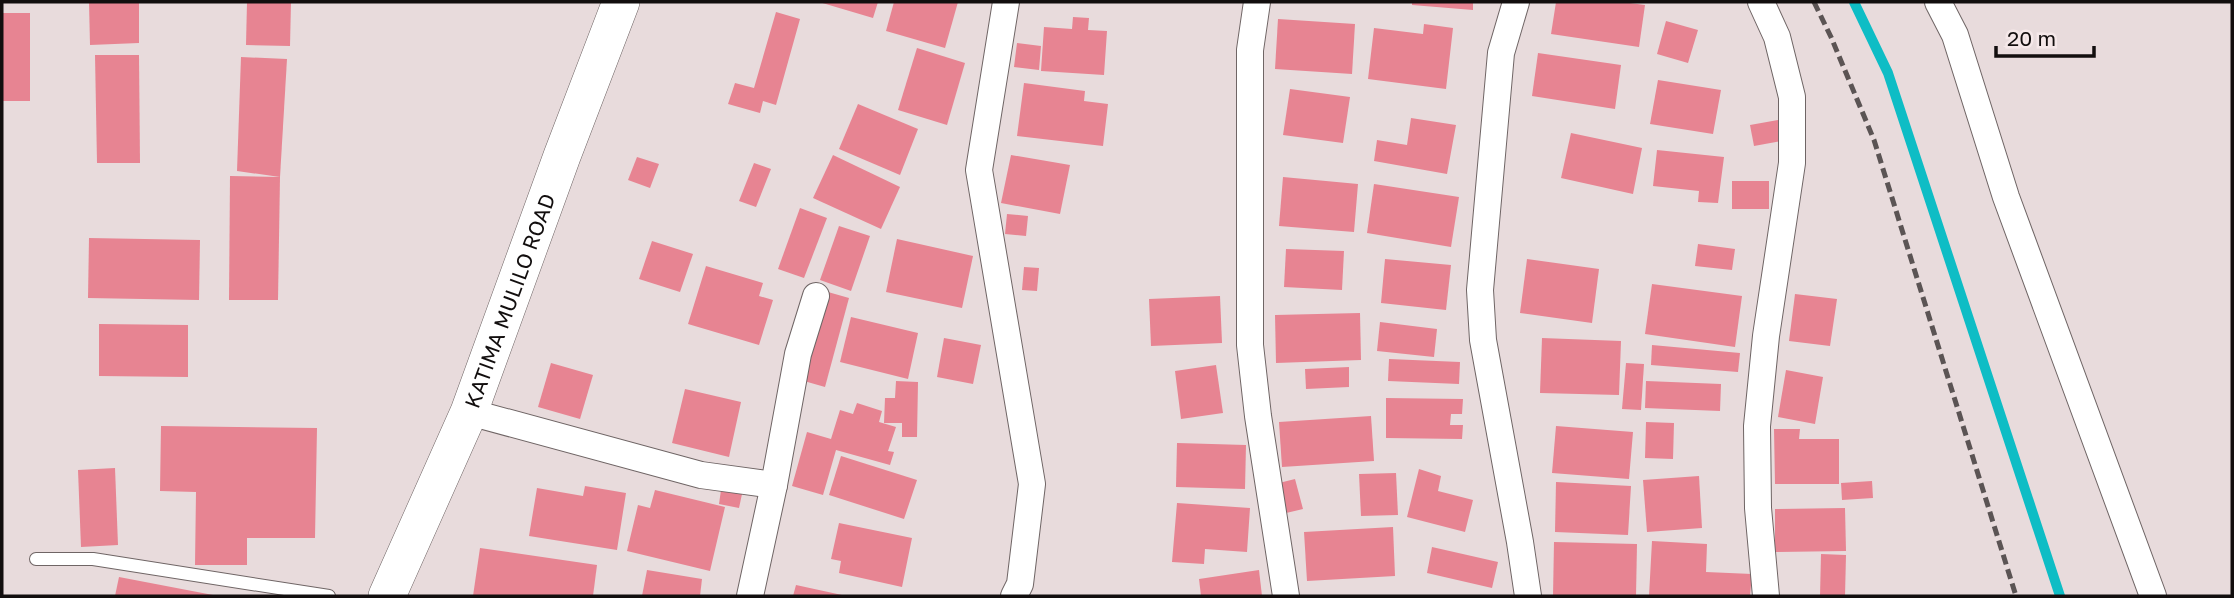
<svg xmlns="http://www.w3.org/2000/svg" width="2234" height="598" font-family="'Golos Text',sans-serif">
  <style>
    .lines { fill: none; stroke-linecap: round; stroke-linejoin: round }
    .stream { stroke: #0ebdc5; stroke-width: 10 }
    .building { fill: #e78492 }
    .service-casing { stroke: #6f6565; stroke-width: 14 }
    .minor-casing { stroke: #6f6565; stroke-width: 28 }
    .secondary-casing { stroke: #6f6565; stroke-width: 38 }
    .service { stroke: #fff; stroke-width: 12 }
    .minor { stroke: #fff; stroke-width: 26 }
    .secondary { stroke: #fff; stroke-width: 37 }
    .rail { stroke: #5b5454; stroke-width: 5; stroke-dasharray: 10 5; stroke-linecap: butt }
    .labels { text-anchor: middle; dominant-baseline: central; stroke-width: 6; stroke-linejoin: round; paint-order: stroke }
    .street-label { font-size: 21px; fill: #120e0e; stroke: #f5e8e9 }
  </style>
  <rect width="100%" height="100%" fill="#e8dbdc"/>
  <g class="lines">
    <polyline class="stream" points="1854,2 1888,73 2060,596"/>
  </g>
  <g class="building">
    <polygon points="89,2 139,2 139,43 90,45"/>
    <polygon points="247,2 291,2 290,46 246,45"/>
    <polygon points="819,2 878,2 873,18"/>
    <polygon points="894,2 958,2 945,48 886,31"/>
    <polygon points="1412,2 1473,2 1473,10 1412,5"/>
    <polygon points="1556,2 1622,2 1645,5 1639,47 1551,34"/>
    <polygon points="776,12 800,19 776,105 763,101 760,113 728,104 735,83 754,88"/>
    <rect x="2" y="13" width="28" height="88"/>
    <polygon points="1073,17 1089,18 1088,30 1107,31 1104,75 1041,71 1044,27 1072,29"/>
    <polygon points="1278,19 1355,24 1352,74 1275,69"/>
    <polygon points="1666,21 1698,30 1688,63 1657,54"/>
    <polygon points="1424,24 1453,28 1446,89 1368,79 1374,28 1423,34"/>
    <polygon points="1017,43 1041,46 1039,70 1014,67"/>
    <polygon points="917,48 965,63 947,125 898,110"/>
    <polygon points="1538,53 1621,65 1615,109 1532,96"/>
    <polygon points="95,55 139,55 140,163 97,163"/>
    <polygon points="241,57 287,59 280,177 237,171"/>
    <polygon points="1658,80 1721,90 1713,134 1650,124"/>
    <polygon points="1024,83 1085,91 1084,101 1108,104 1103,146 1017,136"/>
    <polygon points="1290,89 1350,97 1343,143 1283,135"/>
    <polygon points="858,104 918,129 900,175 839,149"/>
    <polygon points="1411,118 1456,125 1447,174 1374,161 1377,140 1407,145"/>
    <polygon points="1778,120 1781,141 1754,146 1750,125"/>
    <polygon points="1571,133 1642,148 1633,194 1561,178"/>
    <polygon points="1657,150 1724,157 1718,203 1698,202 1699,191 1653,186"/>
    <polygon points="833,155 900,187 881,229 813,198"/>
    <polygon points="1011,155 1070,165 1060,214 1001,203"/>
    <polygon points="637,157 659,164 650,188 628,180"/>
    <polygon points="754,163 771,169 756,207 739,201"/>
    <polygon points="230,176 280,177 278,300 229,300"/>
    <polygon points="1283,177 1358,184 1354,232 1279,226"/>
    <rect x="1732" y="181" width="37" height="28"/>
    <polygon points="1374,184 1459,197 1451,247 1367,233"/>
    <polygon points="800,208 827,218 804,278 778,269"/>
    <polygon points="1007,214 1028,216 1026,236 1005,234"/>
    <polygon points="839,226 870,236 851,291 820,280"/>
    <polygon points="89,238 200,240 199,300 88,298"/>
    <polygon points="897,239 973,256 962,308 886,292"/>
    <polygon points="652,241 693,254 680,292 639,279"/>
    <polygon points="1698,244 1735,249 1732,270 1695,266"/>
    <polygon points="1286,249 1344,251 1342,290 1284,287"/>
    <polygon points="1385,259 1451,265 1446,310 1381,303"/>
    <polygon points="1527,259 1599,269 1592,323 1520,313"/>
    <polygon points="706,266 763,283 759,296 773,300 759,345 688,324"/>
    <polygon points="1024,267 1039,268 1037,291 1022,290"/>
    <polygon points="1652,284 1742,296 1735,347 1645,334"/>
    <polygon points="828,292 849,298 825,387 804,381"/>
    <polygon points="1795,294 1837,299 1830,346 1789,341"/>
    <polygon points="1220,296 1222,343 1151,346 1149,299"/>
    <polygon points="1360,313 1361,360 1276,363 1275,315"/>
    <polygon points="851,317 918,333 908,379 840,362"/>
    <polygon points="1380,322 1437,329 1434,357 1377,351"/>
    <polygon points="99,324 188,325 188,377 99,376"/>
    <polygon points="944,338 981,345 973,384 937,377"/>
    <polygon points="1542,338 1621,341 1619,395 1540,393"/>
    <polygon points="1652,345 1740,353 1738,372 1651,365"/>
    <polygon points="1389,359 1460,362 1459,384 1388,381"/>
    <polygon points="551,363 593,375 580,419 538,407"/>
    <polygon points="1626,363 1644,364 1641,410 1622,409"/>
    <polygon points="1216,365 1223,413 1181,419 1175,371"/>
    <polygon points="1349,367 1349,387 1306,389 1305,369"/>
    <polygon points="1786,370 1823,377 1815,424 1778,417"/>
    <polygon points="896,381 918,382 917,437 902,437 902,423 884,423 885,398 895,398"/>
    <polygon points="1646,381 1721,384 1720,411 1645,408"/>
    <polygon points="685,389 741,402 729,457 672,443"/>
    <polygon points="1386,398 1463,399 1462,414 1451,414 1450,425 1463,425 1462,439 1386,438"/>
    <polygon points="857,403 882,411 879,422 896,427 888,451 894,452 890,465 836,450 823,495 792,486 807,432 831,439 840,410 853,414"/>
    <polygon points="1371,416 1374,461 1282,467 1279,422"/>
    <polygon points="1646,422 1674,423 1673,459 1645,458"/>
    <polygon points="161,426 317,428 315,538 247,538 247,565 195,565 196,492 160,491"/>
    <polygon points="1556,426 1633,432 1629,479 1552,473"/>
    <polygon points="1774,429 1800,429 1799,439 1839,439 1839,484 1775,484"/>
    <polygon points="1177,443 1246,445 1245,489 1176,487"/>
    <polygon points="841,456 917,480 904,519 829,495"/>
    <polygon points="115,468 118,545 81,547 78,470"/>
    <polygon points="1419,469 1441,476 1438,491 1473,500 1465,532 1407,517"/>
    <polygon points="1396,473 1398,515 1361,516 1359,474"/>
    <polygon points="1699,476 1702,528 1647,532 1643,480"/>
    <polygon points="1295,479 1303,509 1282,514 1275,484"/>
    <polygon points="1872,481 1873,498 1842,500 1841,483"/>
    <polygon points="1556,482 1631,486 1628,535 1555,532"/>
    <polygon points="585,486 626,493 617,550 529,536 537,488 583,496"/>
    <polygon points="655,490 725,507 710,571 627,551 638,505 650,508"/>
    <polygon points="721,490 742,494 739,508 719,504"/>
    <polygon points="1177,503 1250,508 1247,552 1205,549 1204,564 1172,562"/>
    <polygon points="1845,508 1846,551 1775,552 1775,509"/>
    <polygon points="839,523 912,538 902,587 839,573 841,561 831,559"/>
    <polygon points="1393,527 1395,576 1307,581 1304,532"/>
    <polygon points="1652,541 1707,544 1706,572 1752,574 1750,596 1649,596"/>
    <polygon points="1554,542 1637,544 1636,596 1553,596"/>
    <polygon points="1432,547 1498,562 1492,588 1427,573"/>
    <polygon points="480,548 597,565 593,596 473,596"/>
    <polygon points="1821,554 1846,555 1845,596 1820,596"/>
    <polygon points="647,570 702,579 700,596 642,596"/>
    <polygon points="1259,570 1262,596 1201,596 1199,579"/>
    <polygon points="119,577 213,595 213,596 115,596"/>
    <polygon points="796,585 842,595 842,596 793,596"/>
  </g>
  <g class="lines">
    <defs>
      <polyline id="service" points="36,559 93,559 329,596"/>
      <g id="minor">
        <polyline points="1006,2 979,170 1032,484 1020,584 1014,596"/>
        <polyline points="1257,2 1250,50 1250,345 1258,416 1286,596"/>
        <polyline points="1516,2 1501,53 1480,290 1483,340 1520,542 1528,596"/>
        <polyline points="1761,2 1777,37 1792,97 1792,163 1766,336 1757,426 1758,508 1766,596"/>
        <polyline points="1938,2 1955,35 2006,197 2153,596"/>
        <polyline points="469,412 701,475 774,485"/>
        <polyline points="750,596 774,485 798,354 816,296"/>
      </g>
      <g id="secondary">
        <path id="s1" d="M387,596L469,412L562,156L621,2"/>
      </g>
    </defs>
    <use href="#service" class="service-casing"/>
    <use href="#minor" class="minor-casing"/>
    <use href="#secondary" class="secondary-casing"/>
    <use href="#service" class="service"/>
    <use href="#minor" class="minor"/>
    <use href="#secondary" class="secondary"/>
    <polyline class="rail" points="1814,2 1831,37 1874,140 2016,596"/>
  </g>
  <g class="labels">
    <g class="street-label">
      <text stroke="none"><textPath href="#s1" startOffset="320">KATIMA MULILO ROAD</textPath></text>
    </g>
  </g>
  <rect width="2234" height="598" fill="none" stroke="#120e0e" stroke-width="7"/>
  <path d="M1996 46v10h98v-10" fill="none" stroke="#120e0e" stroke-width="3.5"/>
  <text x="2007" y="46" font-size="21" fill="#120e0e" stroke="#f5e8e9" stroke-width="5" paint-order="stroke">20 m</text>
</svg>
